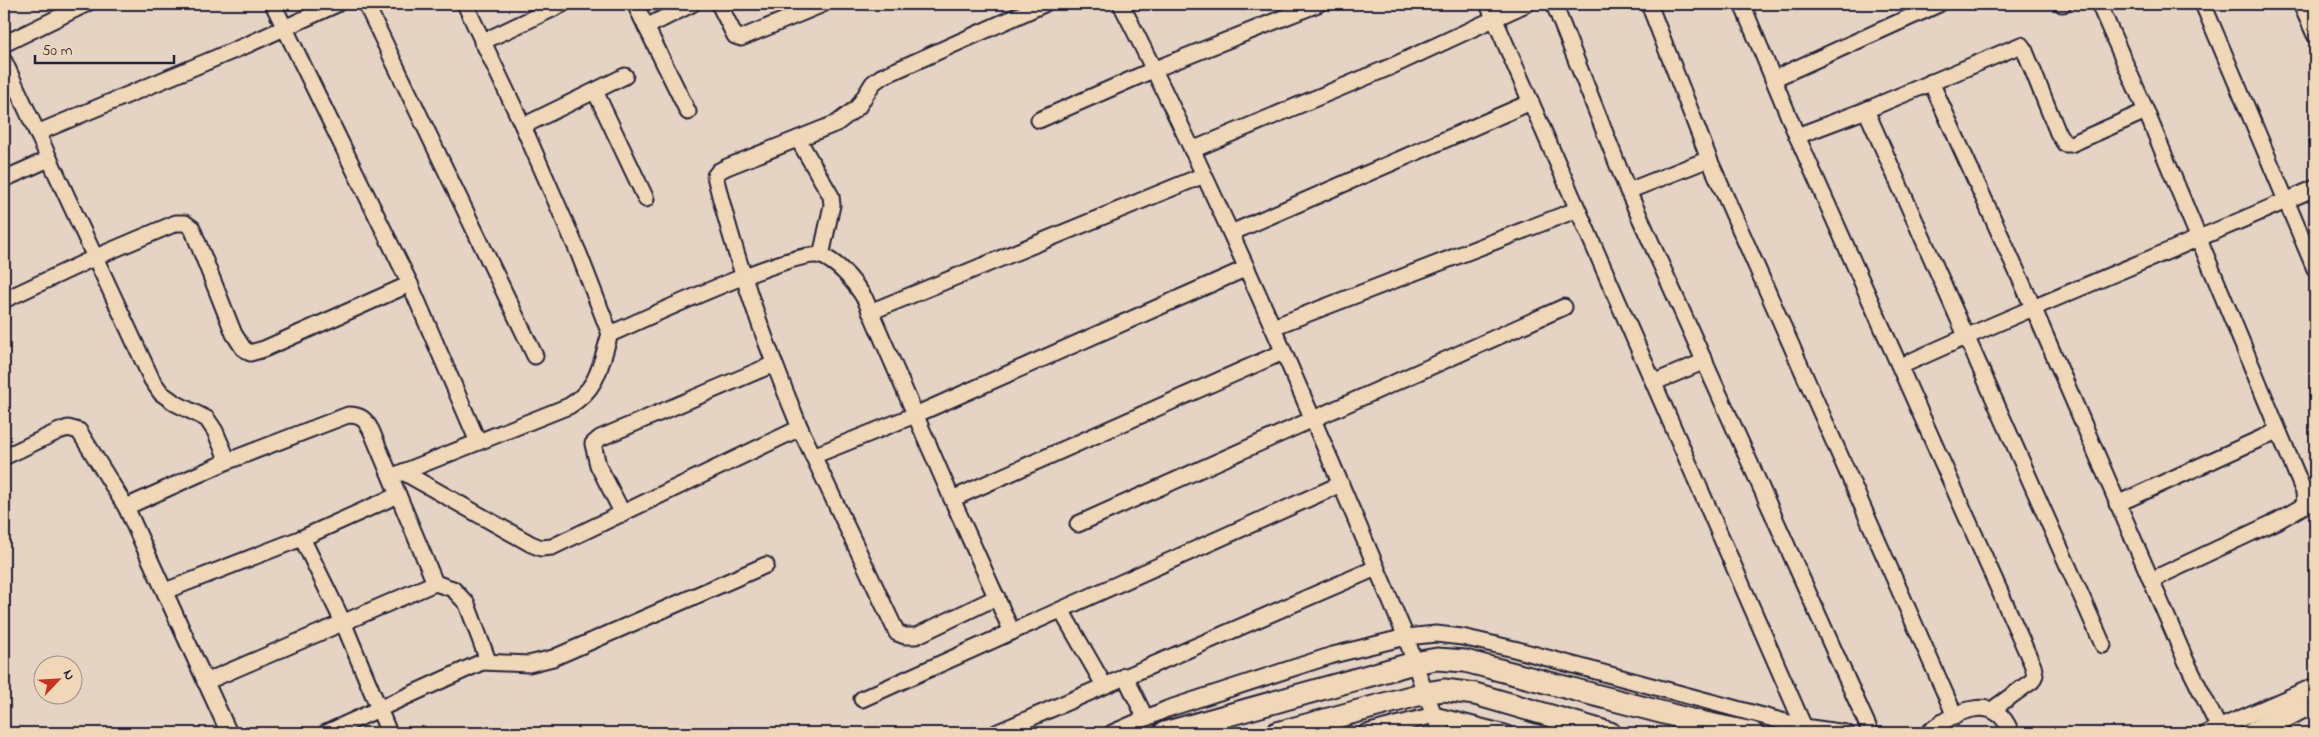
<svg xmlns="http://www.w3.org/2000/svg" width="2319" height="737" font-family="'Indie Flower',sans-serif">
  <style>
    .lines { fill: none; stroke-linecap: round; stroke-linejoin: round }
    .street-casing { stroke: #22223b; stroke-width: 19 }
    .secondary-casing { stroke: #22223b; stroke-width: 25 }
    .street { stroke: #efd7b7; stroke-width: 15 }
    .secondary { stroke: #efd7b7; stroke-width: 21 }
  </style>
  <rect width="100%" height="100%" fill="#e5d3c3"/>
  <filter id="ink" filterUnits="userSpaceOnUse"><feTurbulence type="fractalNoise" baseFrequency=".02" numOctaves="2"/><feDisplacementMap in="SourceGraphic" scale="10" xChannelSelector="R" yChannelSelector="G"/><feConvolveMatrix kernelMatrix="1 2 1 2 8 2 1 2 1" color-interpolation-filters="sRGB"/></filter>
  <g filter="url(#ink)">
    <g class="lines">
      <defs>
        <g id="street">
          <polyline points="273,4 410,284 478,442"/>
          <polyline points="366,4 535,356"/>
          <polyline points="635,4 688,112"/>
          <polyline points="719,4 735,36 741,38 823,4"/>
          <path d="M1121,4C1226,210 1315,424 1406,637L1425,693L1442,733"/>
          <polyline points="1488,4 1804,727"/>
          <polyline points="1554,4 1628,191 1871,733"/>
          <polyline points="1649,4 1709,159 1955,716"/>
          <polyline points="1742,4 1797,136 2033,666 2035,675 2032,681 1993,709"/>
          <polyline points="2062,4 2063,4"/>
          <polyline points="2099,4 2146,111 2291,461 2304,492 2305,505 2279,520 2151,580"/>
          <polyline points="2203,4 2315,269"/>
          <polyline points="2301,4 2315,35"/>
          <polyline points="646,27 692,4"/>
          <polyline points="482,42 563,4"/>
          <polyline points="4,44 86,4"/>
          <polyline points="4,61 152,380 161,393 175,403 207,419 215,431 228,461"/>
          <polyline points="1773,79 1939,4"/>
          <polyline points="1931,82 2033,307 2186,661 2219,728"/>
          <polyline points="595,91 646,199"/>
          <polyline points="1866,110 2103,645"/>
          <polyline points="1039,120 1155,69 1318,4"/>
          <polyline points="523,126 625,76"/>
          <polyline points="37,133 249,44 337,4"/>
          <polyline points="1797,136 1866,110 2021,45 2025,51 2058,133 2065,144 2071,144 2146,111"/>
          <polyline points="798,139 831,196 832,205 821,256"/>
          <polyline points="1192,150 1390,67 1526,4"/>
          <polyline points="4,179 49,159"/>
          <polyline points="1628,191 1709,159"/>
          <polyline points="1231,233 1531,102"/>
          <polyline points="4,300 96,257 176,223 185,223 192,228 234,334 243,348 250,353 264,349 410,284"/>
          <polyline points="870,312 1204,175"/>
          <polyline points="1273,327 1576,210"/>
          <path d="M610,334C642,320 798,247 822,256C840,264 855,283 865,299L952,499L1283,352"/>
          <path d="M1901,366C2038,303 2178,249 2315,188"/>
          <polyline points="1655,382 1705,361"/>
          <path d="M800,428C766,346 736,262 715,176L719,171L727,167L837,123L858,107L873,83L881,77L1044,4"/>
          <polyline points="813,456 915,415 1247,268"/>
          <polyline points="4,457 59,431 68,428 79,431 126,507"/>
          <polyline points="403,472 531,544 541,548 552,547 800,428 897,633 905,636 916,636 997,597"/>
          <path d="M398,474L569,406C599,388 600,365 610,334L579,254L523,126L465,4"/>
          <polyline points="952,499 1012,632"/>
          <polyline points="2117,504 2277,431"/>
          <polyline points="623,514 598,465 593,444 600,438 774,364"/>
          <polyline points="1078,524 1564,307"/>
          <polyline points="302,538 398,495"/>
          <polyline points="165,591 302,538 343,622 389,733"/>
          <polyline points="1061,610 1104,685"/>
          <polyline points="482,662 529,664 553,658 766,565"/>
          <polyline points="1125,676 1145,717"/>
          <polyline points="205,682 435,583"/>
          <polyline points="862,699 1341,484"/>
          <path d="M229,733L126,507L228,461L348,415C361,415 365,419 371,430L435,583L453,589L467,604L487,658L482,662L326,733"/>
          <polyline points="996,733 1376,568"/>
          <polyline points="1112,733 1167,709 1333,655 1406,637 1436,634 1462,637 1514,649 1804,727 1846,733"/>
          <polyline points="1366,733 1434,715 1505,733"/>
          <path d="M1928,733C1953,712 1996,690 2011,733"/>
          <polyline points="2207,733 2315,686"/>
        </g>
        <g id="secondary">
          <polyline points="1164,733 1414,663 1437,659 1465,661 1691,720 1752,733"/>
          <polyline points="1277,733 1425,693 1444,690 1475,694 1610,733"/>
          <polyline points="2253,733 2315,701"/>
        </g>
      </defs>
      <use href="#street" class="street-casing"/>
      <use href="#secondary" class="secondary-casing"/>
      <use href="#street" class="street"/>
      <use href="#secondary" class="secondary"/>
    </g>
  </g>
  <rect width="2319" height="737" fill="none" stroke="#efd7b7" stroke-width="20"/>
  <rect x="10" y="10" width="2299" height="717" fill="none" stroke="#22223b" stroke-width="2" filter="url(#ink)"/>
  <g transform="translate(58 680) rotate(65)"><circle r="24" fill="#efd7b7" stroke="#9d8f85"/>
  <path d="M0-4L9 19L0 12L-9 19Z" fill="#c8321e"/>
  <text y="-8" font-size="14" font-weight="bold" text-anchor="middle" fill="#22223b">N</text>
  </g>
  <path d="M35 55v8h139v-8" fill="none" stroke="#22223b" stroke-width="2.5"/>
  <text x="42" y="55" font-size="15" fill="#22223b" stroke="#efd7b7" stroke-width="4" paint-order="stroke">50 m</text>
</svg>
